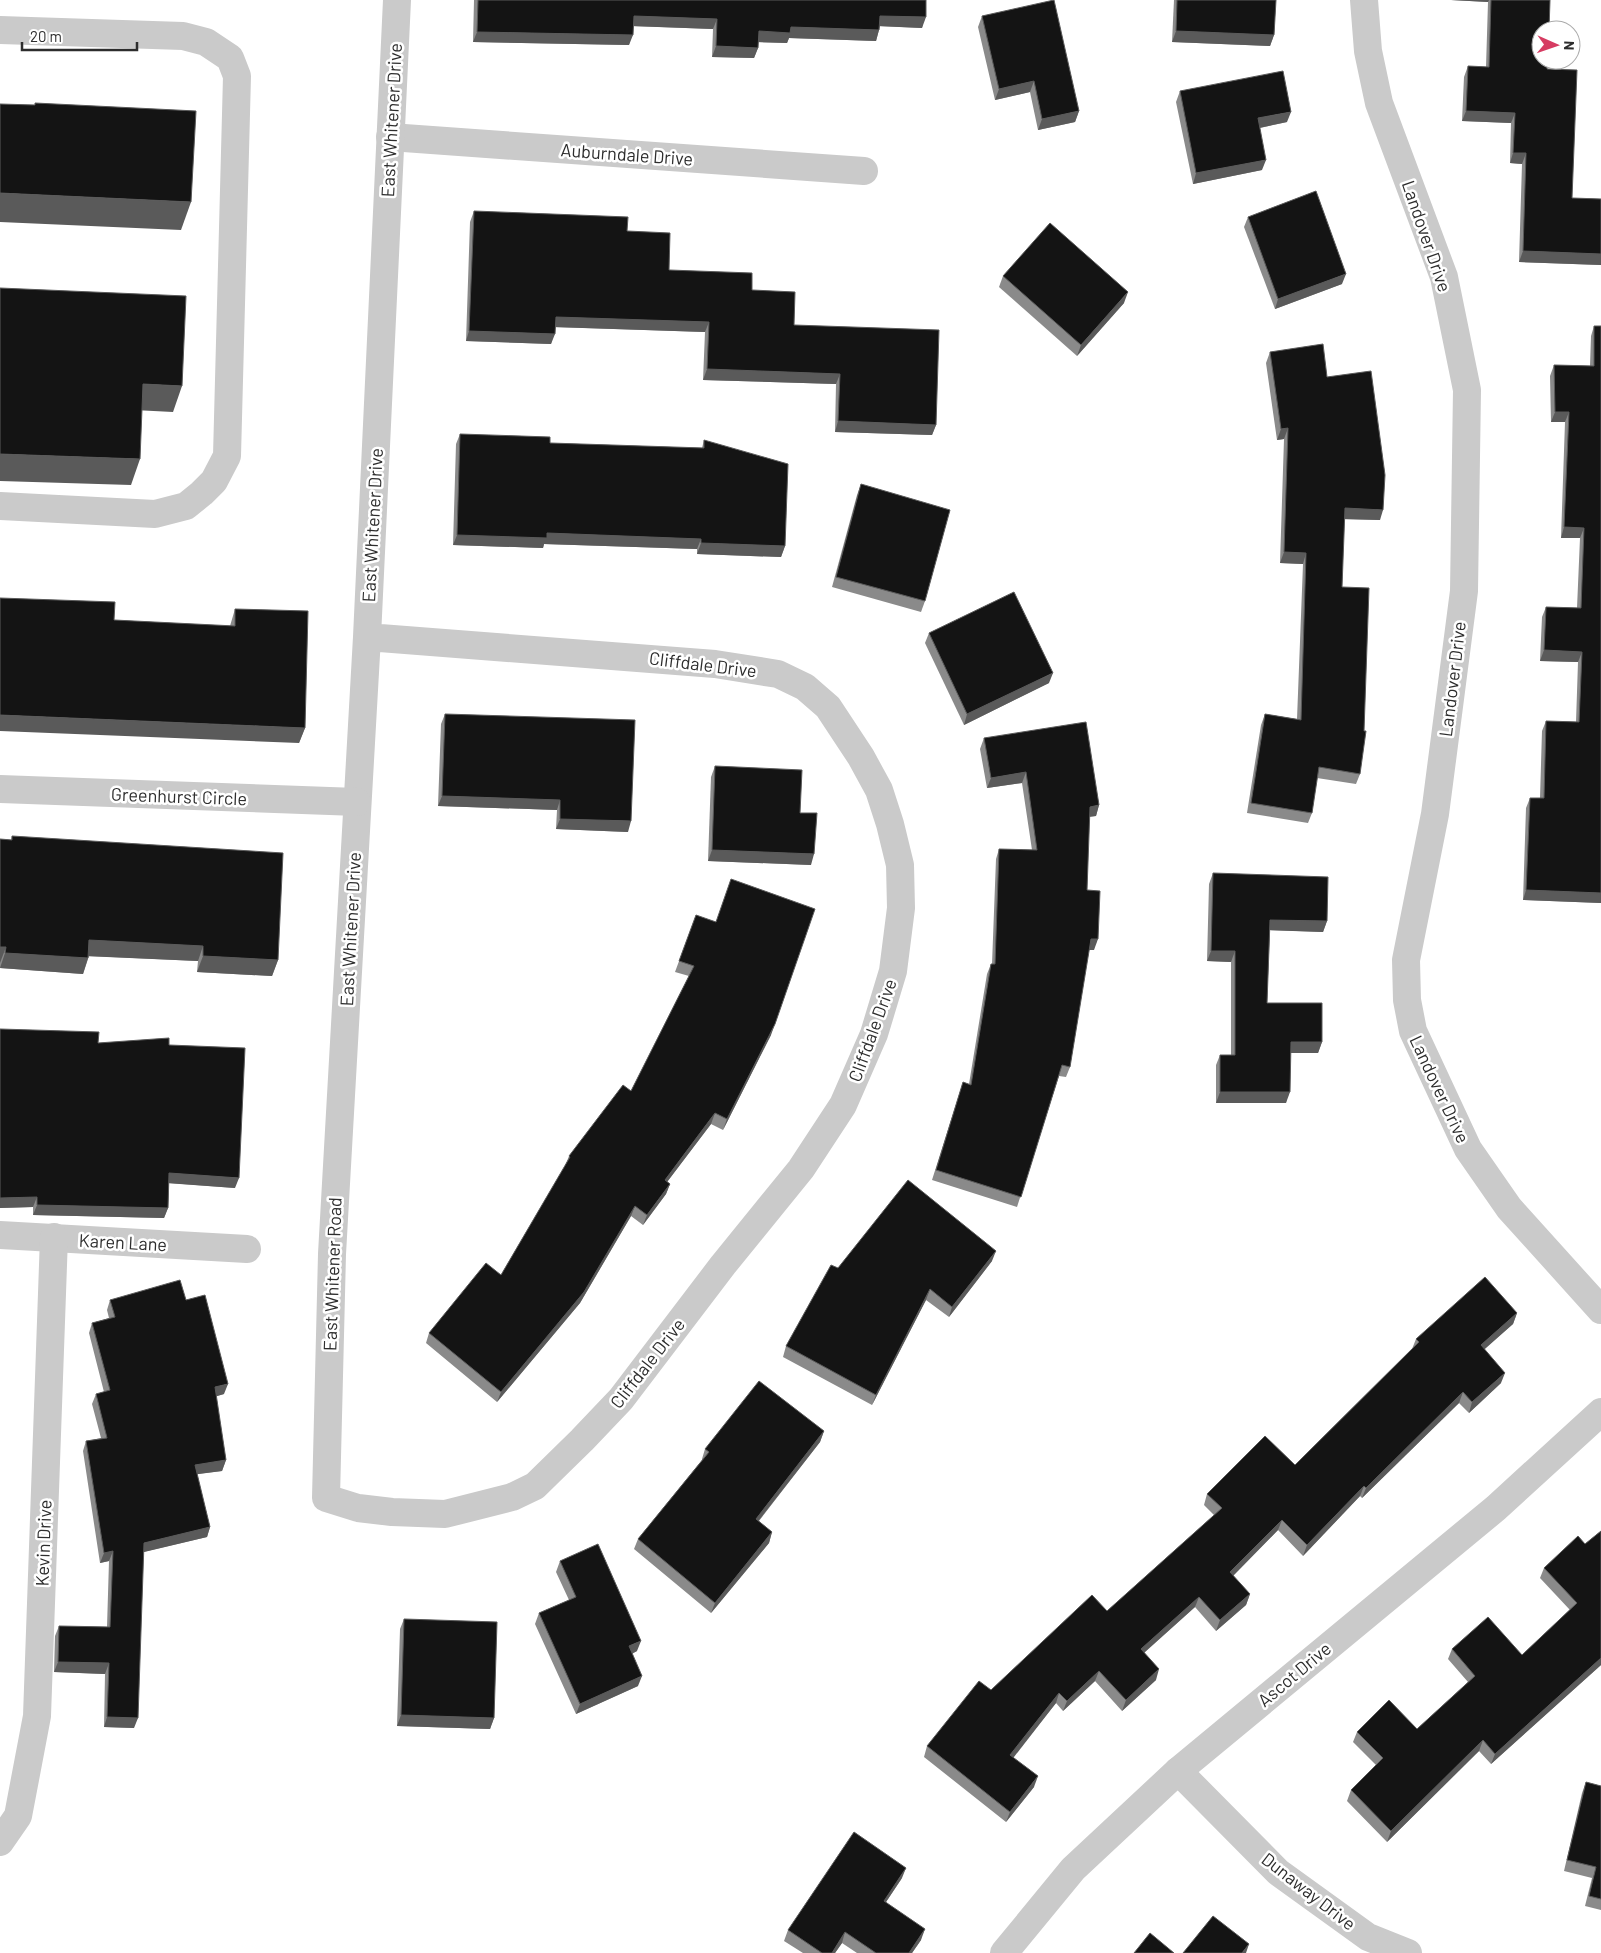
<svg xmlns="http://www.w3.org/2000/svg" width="1601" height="1953" font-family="Barlow,sans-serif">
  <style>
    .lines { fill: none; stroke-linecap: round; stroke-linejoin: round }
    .minor { stroke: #cacaca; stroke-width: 28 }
    .wall { fill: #8a8a8a }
    .shaded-wall { fill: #5a5a5a }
    .building { fill: #141414; stroke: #5a5a5a }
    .labels { text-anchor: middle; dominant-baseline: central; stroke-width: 5; stroke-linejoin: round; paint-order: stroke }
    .street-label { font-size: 18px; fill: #2d2d2d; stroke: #fff }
  </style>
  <rect width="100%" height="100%" fill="#fff"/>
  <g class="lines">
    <g class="minor">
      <polyline points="1364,0 1368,51 1379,103 1444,277 1467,390 1464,591 1435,814 1406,960 1407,1000 1413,1031 1468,1149 1509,1208 1601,1310"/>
      <polyline points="0,30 183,36 206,42 230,58 237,76 227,456 214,481 202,493 186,506 155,514 0,506"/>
      <polyline points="390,137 864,171"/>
      <polyline points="367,637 715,664 778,674 805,687 828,707 861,757 879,790 890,824 900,865 901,908 893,971 874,1034 843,1105 801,1169 723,1265 621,1399 582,1440 535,1486 512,1497 445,1514 392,1512 358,1508 326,1498 332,1254 367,637 397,0"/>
      <polyline points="0,789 357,802"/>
      <polyline points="0,1235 247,1249"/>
      <polyline points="1178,1771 1278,1872 1368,1937 1408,1953"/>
      <polyline points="0,1842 18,1816 37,1716 54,1237"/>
      <polyline points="1004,1953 1073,1869 1178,1771 1496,1508 1601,1412"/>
    </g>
  </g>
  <g class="wall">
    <polygon points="474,0 926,0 922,28 880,26 876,41 789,38 787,43 758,42 758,48 754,58 712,57 713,29 633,26 629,45 473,42"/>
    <polygon points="1174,0 1276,0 1274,35 1270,46 1172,42"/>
    <polygon points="1451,0 1550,0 1547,69 1572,198 1601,199 1601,265 1519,262 1522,164 1510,163 1511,123 1462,121 1464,77 1468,66 1486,67 1488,2"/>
    <polygon points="982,16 1079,111 1075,122 1038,130 1030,92 995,100 978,27"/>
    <polygon points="1180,91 1287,122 1260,128 1262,170 1193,184 1176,102"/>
    <polygon points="474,211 627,231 669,270 752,290 794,325 936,425 932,435 835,432 836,384 703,380 705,332 555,327 551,344 466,341 470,222"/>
    <polygon points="1248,217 1342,284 1275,309 1244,227"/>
    <polygon points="1003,276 1124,303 1077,356 999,287"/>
    <polygon points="1594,326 1601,326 1601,903 1523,900 1526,808 1530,798 1540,798 1542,731 1546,721 1576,722 1578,662 1540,661 1542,617 1546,607 1577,608 1580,538 1561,538 1565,422 1551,422 1550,376 1554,365 1590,366 1591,336"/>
    <polygon points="1270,352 1327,377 1380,520 1344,519 1342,587 1360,774 1356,784 1317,778 1312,813 1308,823 1247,813 1261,725 1265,714 1297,719 1303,564 1280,563 1284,439 1277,440 1266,363"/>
    <polygon points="460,434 550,443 702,448 704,440 785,546 781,557 697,554 697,549 544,544 543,548 453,545 456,444"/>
    <polygon points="861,484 925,601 921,612 832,587 857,495"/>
    <polygon points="235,609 305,728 299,743 114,620 230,626"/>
    <polygon points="929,633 1049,683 964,725 925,643"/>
    <polygon points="445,714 628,832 556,829 557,810 438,806 441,724"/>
    <polygon points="984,738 1099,805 1096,816 1089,817 1087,890 1094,950 1089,950 1070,1067 1066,1077 1059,1076 1017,1207 932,1180 963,1082 969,1084 987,974 991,964 992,964 996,859 999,849 1032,850 1022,783 987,788 980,749"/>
    <polygon points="715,766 800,813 811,865 708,861 711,777"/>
    <polygon points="12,836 278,960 272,976 197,972 198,961 89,956 83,974 0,968 0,839 11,840"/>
    <polygon points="1213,873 1327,921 1323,932 1270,930 1267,1003 1322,1042 1318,1053 1290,1053 1286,1103 1216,1103 1216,1065 1220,1055 1231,1055 1231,962 1207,961 1209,884"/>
    <polygon points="696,915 771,1035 723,1130 711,1124 667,1182 670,1184 666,1194 643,1225 631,1216 580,1303 497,1402 426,1343 429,1333 501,1275 565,1166 569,1156 631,1091 689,976 675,972"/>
    <polygon points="0,1029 98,1043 169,1045 235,1188 169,1183 168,1208 164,1218 33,1215 33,1207 0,1208"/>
    <polygon points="992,1261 949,1317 926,1300 872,1405 783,1357 786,1346 838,1268"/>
    <polygon points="110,1300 186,1300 224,1394 216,1396 226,1460 222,1471 197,1474 210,1527 207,1537 143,1552 134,1728 104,1727 105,1674 54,1672 55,1636 59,1626 107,1627 109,1561 100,1563 83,1451 86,1441 101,1438 92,1404 96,1394 104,1392 89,1333 92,1323 109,1318 107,1310"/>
    <polygon points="1517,1313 1513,1324 1484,1349 1501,1383 1469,1413 1459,1403 1362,1498 1360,1496 1303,1556 1278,1530 1233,1576 1250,1594 1246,1605 1216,1631 1195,1607 1144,1653 1156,1680 1122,1711 1095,1681 1063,1711 1056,1703 1013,1757 1034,1787 1006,1822 924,1757 927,1746 991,1690 1107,1611 1214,1515 1204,1505 1207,1494 1295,1465 1412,1349 1416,1339"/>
    <polygon points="824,1431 820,1442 759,1521 772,1532 769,1543 711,1613 634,1549 638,1539 702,1460 702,1459 705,1449"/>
    <polygon points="1601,1531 1601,1665 1491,1764 1479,1751 1387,1842 1347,1801 1351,1790 1376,1765 1353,1742 1357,1732 1417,1729 1468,1682 1448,1659 1452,1649 1522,1655 1570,1610 1540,1578 1544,1568 1585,1544"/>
    <polygon points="560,1561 637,1651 632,1654 638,1686 576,1714 535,1624 539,1613 569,1600 556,1572"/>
    <polygon points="404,1619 494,1718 490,1729 397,1726 400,1629"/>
    <polygon points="1586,1782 1601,1786 1601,1910 1585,1906 1592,1878 1564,1871 1582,1793"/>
    <polygon points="902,1878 886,1902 921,1940 912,1953 857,1953 842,1943 835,1953 803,1953 784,1941 788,1930"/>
  </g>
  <g class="shaded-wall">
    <polygon points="1451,0 1489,0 1488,2"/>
    <polygon points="634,16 717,19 713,29 630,26"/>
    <polygon points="880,16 926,17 922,28 876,26"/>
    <polygon points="791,27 879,30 876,41 789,38 787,43 755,42 759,31"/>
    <polygon points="1176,31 1274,35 1270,46 1172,42"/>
    <polygon points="477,32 633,35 629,45 473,42"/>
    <polygon points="716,46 758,48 754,58 712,57"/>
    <polygon points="1034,81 1030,92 995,100 999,89"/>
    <polygon points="1079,111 1075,122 1038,130 1042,119"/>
    <polygon points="1466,111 1515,113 1511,123 1462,121"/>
    <polygon points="1291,112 1287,122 1254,129 1258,118"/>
    <polygon points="1513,153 1526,153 1522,164 1510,163"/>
    <polygon points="1266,160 1262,170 1193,184 1196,173"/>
    <polygon points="0,193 191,202 181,230 0,222"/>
    <polygon points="1523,251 1601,254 1601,265 1519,262"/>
    <polygon points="1346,274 1342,284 1275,309 1278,299"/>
    <polygon points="1128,292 1124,303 1077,356 1081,345"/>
    <polygon points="556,317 709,322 705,332 552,327"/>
    <polygon points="469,331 555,334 551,344 466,341"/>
    <polygon points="707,369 840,374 836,384 703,380"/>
    <polygon points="143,384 182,386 173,412 134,410"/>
    <polygon points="1555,412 1569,412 1565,422 1551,422"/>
    <polygon points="838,421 936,425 932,435 835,432"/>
    <polygon points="1288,428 1284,439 1277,440 1281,429"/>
    <polygon points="0,454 140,459 131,485 0,481"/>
    <polygon points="1345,508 1383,510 1380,520 1341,519"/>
    <polygon points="1564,527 1584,528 1580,538 1561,538"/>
    <polygon points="547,533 701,539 697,549 544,544 543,548 453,545 457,535"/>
    <polygon points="701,543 785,546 781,557 697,554"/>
    <polygon points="1284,552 1306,553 1303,564 1280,563"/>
    <polygon points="1544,650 1582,652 1578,662 1540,661"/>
    <polygon points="1053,673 1049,683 964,725 967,714"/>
    <polygon points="0,715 305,728 299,743 0,731"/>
    <polygon points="1026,772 1022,783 987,788 991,778"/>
    <polygon points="442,796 560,800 557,810 438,806"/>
    <polygon points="1099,805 1096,816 1086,817 1090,807"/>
    <polygon points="560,819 631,821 628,832 556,829"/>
    <polygon points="712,850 814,854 811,865 708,861"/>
    <polygon points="1526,890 1601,893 1601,903 1523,900"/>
    <polygon points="1270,920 1327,921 1323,932 1266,930"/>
    <polygon points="1091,939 1098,939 1094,950 1087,950"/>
    <polygon points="89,940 203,946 198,961 84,956"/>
    <polygon points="0,947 6,947 0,963"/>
    <polygon points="1211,951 1235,951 1231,962 1207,961"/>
    <polygon points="5,953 88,958 83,974 0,968"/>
    <polygon points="203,956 278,960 272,976 197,972"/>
    <polygon points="775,1024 771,1035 723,1130 727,1119"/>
    <polygon points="1291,1042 1322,1042 1318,1053 1287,1053"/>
    <polygon points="1220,1092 1290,1092 1286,1103 1216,1103"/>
    <polygon points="715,1113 711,1124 661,1190 665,1180"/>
    <polygon points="169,1173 239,1178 235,1188 166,1183"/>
    <polygon points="670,1184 666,1194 643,1225 647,1215"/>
    <polygon points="37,1197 33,1207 0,1208 0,1198"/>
    <polygon points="37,1205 168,1208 164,1218 33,1215"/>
    <polygon points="635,1206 631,1216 580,1303 497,1402 501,1392"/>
    <polygon points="996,1251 992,1261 949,1317 952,1307"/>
    <polygon points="930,1289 926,1300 872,1405 876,1395"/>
    <polygon points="1517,1313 1513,1324 1477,1356 1481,1345"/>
    <polygon points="1505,1373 1501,1383 1469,1413 1472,1402"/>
    <polygon points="228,1384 224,1394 211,1398 215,1387"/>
    <polygon points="1463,1392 1459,1403 1362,1498 1366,1488"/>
    <polygon points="824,1431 820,1442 752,1529 756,1519"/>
    <polygon points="226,1460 222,1471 191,1475 195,1465"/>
    <polygon points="1364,1486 1360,1496 1303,1556 1307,1545"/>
    <polygon points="1282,1520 1278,1530 1226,1583 1230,1572"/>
    <polygon points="210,1527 207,1537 140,1553 144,1543"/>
    <polygon points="772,1532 769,1543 711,1613 715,1603"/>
    <polygon points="113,1551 109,1561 100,1563 104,1553"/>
    <polygon points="1250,1594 1246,1605 1216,1631 1220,1620"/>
    <polygon points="1199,1597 1195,1607 1137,1659 1141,1649"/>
    <polygon points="641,1641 637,1651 625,1657 629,1646"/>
    <polygon points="1601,1658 1601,1665 1491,1764 1495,1754"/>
    <polygon points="58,1662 109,1663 105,1674 54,1672"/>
    <polygon points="1159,1669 1156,1680 1122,1711 1126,1700"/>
    <polygon points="1099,1671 1095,1681 1063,1711 1067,1701"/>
    <polygon points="642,1676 638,1686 576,1714 580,1704"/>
    <polygon points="1059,1693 1056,1703 1007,1766 1010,1755"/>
    <polygon points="401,1715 494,1718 490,1729 397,1726"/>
    <polygon points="107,1717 138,1718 134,1728 104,1727"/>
    <polygon points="1483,1740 1479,1751 1387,1842 1391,1831"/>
    <polygon points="1038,1776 1034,1787 1006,1822 1010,1812"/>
    <polygon points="906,1868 902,1878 880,1911 884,1901"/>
    <polygon points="925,1929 921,1940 912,1953 909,1953"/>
    <polygon points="845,1932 842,1943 835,1953 832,1953"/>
    <polygon points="1249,1944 1246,1953 1242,1953"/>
  </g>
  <g class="building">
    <polygon points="478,0 926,0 926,17 880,16 879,30 791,27 790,33 759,31 758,48 716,46 717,19 634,16 633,35 477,32"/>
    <polygon points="1054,0 1079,111 1042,119 1034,81 999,89 982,16"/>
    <polygon points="1177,0 1276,0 1274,35 1176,31"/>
    <polygon points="1491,0 1550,0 1549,30 1541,30 1541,60 1548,60 1547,69 1577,70 1572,198 1601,199 1601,254 1523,251 1526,153 1513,153 1515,113 1466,111 1468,66 1489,67"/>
    <polygon points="1283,71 1291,112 1258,118 1266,160 1196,173 1180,91"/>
    <polygon points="35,103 196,111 191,202 0,193 0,104 35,105"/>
    <polygon points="1316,191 1346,274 1278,299 1248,217"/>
    <polygon points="474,211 628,217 627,231 670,233 669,270 752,273 752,290 795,292 794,325 939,330 936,425 838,421 840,374 707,369 709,322 556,317 555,334 469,331"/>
    <polygon points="1050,223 1128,292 1081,345 1003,276"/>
    <polygon points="0,288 186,296 182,386 143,384 140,459 0,454"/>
    <polygon points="1594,326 1601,326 1601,893 1526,890 1530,798 1544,798 1546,721 1579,722 1582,652 1544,650 1546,607 1581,608 1584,528 1564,527 1569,412 1555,412 1554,365 1594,366"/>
    <polygon points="1323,344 1327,377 1371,371 1385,475 1383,510 1345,508 1342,587 1369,588 1364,731 1366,731 1360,774 1319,767 1312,813 1251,803 1265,714 1301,720 1306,553 1284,552 1288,428 1281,429 1270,352"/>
    <polygon points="460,434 550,437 550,443 704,448 704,440 788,464 785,546 701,543 701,539 547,533 547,538 457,535"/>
    <polygon points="861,484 950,510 925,601 836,577"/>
    <polygon points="1014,592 1053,673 967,714 929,633"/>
    <polygon points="0,598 115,602 114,620 235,626 235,609 308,611 305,728 0,715"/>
    <polygon points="445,714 635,720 631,821 560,819 560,800 442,796"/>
    <polygon points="1086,722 1099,805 1090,807 1087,890 1100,891 1098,939 1091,939 1070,1067 1062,1065 1021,1197 936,1170 963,1082 971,1085 991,964 995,964 999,849 1037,850 1026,772 991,778 984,738"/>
    <polygon points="715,766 802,770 800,813 817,813 814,854 712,850"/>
    <polygon points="12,836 283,853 278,960 203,956 203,946 89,940 88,958 5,953 6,947 0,947 0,839 12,840"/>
    <polygon points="1213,873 1328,877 1327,921 1270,920 1267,1003 1322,1003 1322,1042 1291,1042 1290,1092 1220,1092 1220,1055 1235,1055 1235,951 1211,951"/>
    <polygon points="731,879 815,909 775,1024 727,1119 715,1113 665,1180 670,1184 647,1215 635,1206 584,1292 501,1392 429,1333 486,1263 501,1275 570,1157 569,1156 623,1085 631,1091 694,966 679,961 696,915 716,922"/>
    <polygon points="0,1029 99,1032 98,1043 169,1038 169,1045 245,1048 239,1178 169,1173 168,1208 37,1205 37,1197 0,1198"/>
    <polygon points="908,1180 996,1251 952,1307 930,1289 876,1395 786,1346 831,1265 838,1268"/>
    <polygon points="1485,1277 1517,1313 1481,1345 1505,1373 1472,1402 1463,1392 1366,1488 1364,1486 1307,1545 1282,1520 1230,1572 1250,1594 1220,1620 1199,1597 1141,1649 1159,1669 1126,1700 1099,1671 1067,1701 1059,1693 1010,1755 1038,1776 1010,1812 927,1746 979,1681 991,1690 1092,1595 1107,1611 1222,1508 1207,1494 1265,1436 1295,1465 1419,1342 1416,1339"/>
    <polygon points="180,1280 186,1300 205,1295 228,1384 215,1387 226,1460 195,1465 210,1527 144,1543 138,1718 107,1717 109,1663 58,1662 59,1626 110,1627 113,1551 104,1553 86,1441 107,1438 96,1394 110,1390 92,1323 115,1317 110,1300"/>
    <polygon points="759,1381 824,1431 756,1519 772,1532 715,1603 638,1539 709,1452 705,1449"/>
    <polygon points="1601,1531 1601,1658 1495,1754 1483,1740 1391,1831 1351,1790 1383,1758 1357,1732 1389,1700 1417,1729 1475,1676 1452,1649 1488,1617 1522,1655 1577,1603 1544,1568 1578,1536 1585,1544"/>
    <polygon points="598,1544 641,1641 629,1646 642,1676 580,1704 539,1613 576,1597 560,1561"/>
    <polygon points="404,1619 497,1622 494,1718 401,1715"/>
    <polygon points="1586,1782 1601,1786 1601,1899 1589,1896 1596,1867 1567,1860"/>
    <polygon points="854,1832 906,1868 884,1901 925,1929 909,1953 876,1953 845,1932 832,1953 822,1953 788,1930"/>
    <polygon points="1213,1916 1249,1944 1242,1953 1183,1953"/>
    <polygon points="1150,1933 1174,1953 1134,1953"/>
  </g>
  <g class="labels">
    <g class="street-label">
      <text transform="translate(391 120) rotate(-87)">East Whitener Drive</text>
      <text transform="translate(627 154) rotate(4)">Auburndale Drive</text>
      <text transform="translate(1427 236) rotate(71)">Landover Drive</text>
      <text transform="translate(372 525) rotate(-87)">East Whitener Drive</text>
      <text transform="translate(703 664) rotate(7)">Cliffdale Drive</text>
      <text transform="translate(1452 679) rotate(-83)">Landover Drive</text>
      <text transform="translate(179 796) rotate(2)">Greenhurst Circle</text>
      <text transform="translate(350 929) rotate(-87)">East Whitener Drive</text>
      <text transform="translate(872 1030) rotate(-70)">Cliffdale Drive</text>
      <text transform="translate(1440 1089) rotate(65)">Landover Drive</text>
      <text transform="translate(123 1242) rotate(3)">Karen Lane</text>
      <text transform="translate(332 1274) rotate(-88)">East Whitener Road</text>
      <text transform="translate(647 1363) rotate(-52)">Cliffdale Drive</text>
      <text transform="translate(43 1543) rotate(-88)">Kevin Drive</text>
      <text transform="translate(1294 1674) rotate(-40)">Ascot Drive</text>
      <text transform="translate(1309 1891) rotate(38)">Dunaway Drive</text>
    </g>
  </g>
  <g transform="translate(1556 45) rotate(92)"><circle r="24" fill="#ffffff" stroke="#ababab"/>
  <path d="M0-4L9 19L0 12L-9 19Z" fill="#d63c62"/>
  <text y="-8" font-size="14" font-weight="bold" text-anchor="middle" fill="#2d2d2d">N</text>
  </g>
  <path d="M22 42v8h115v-8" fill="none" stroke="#2d2d2d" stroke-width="2.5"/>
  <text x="30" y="42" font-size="15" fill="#2d2d2d" stroke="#ffffff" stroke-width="4" paint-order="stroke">20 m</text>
</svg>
